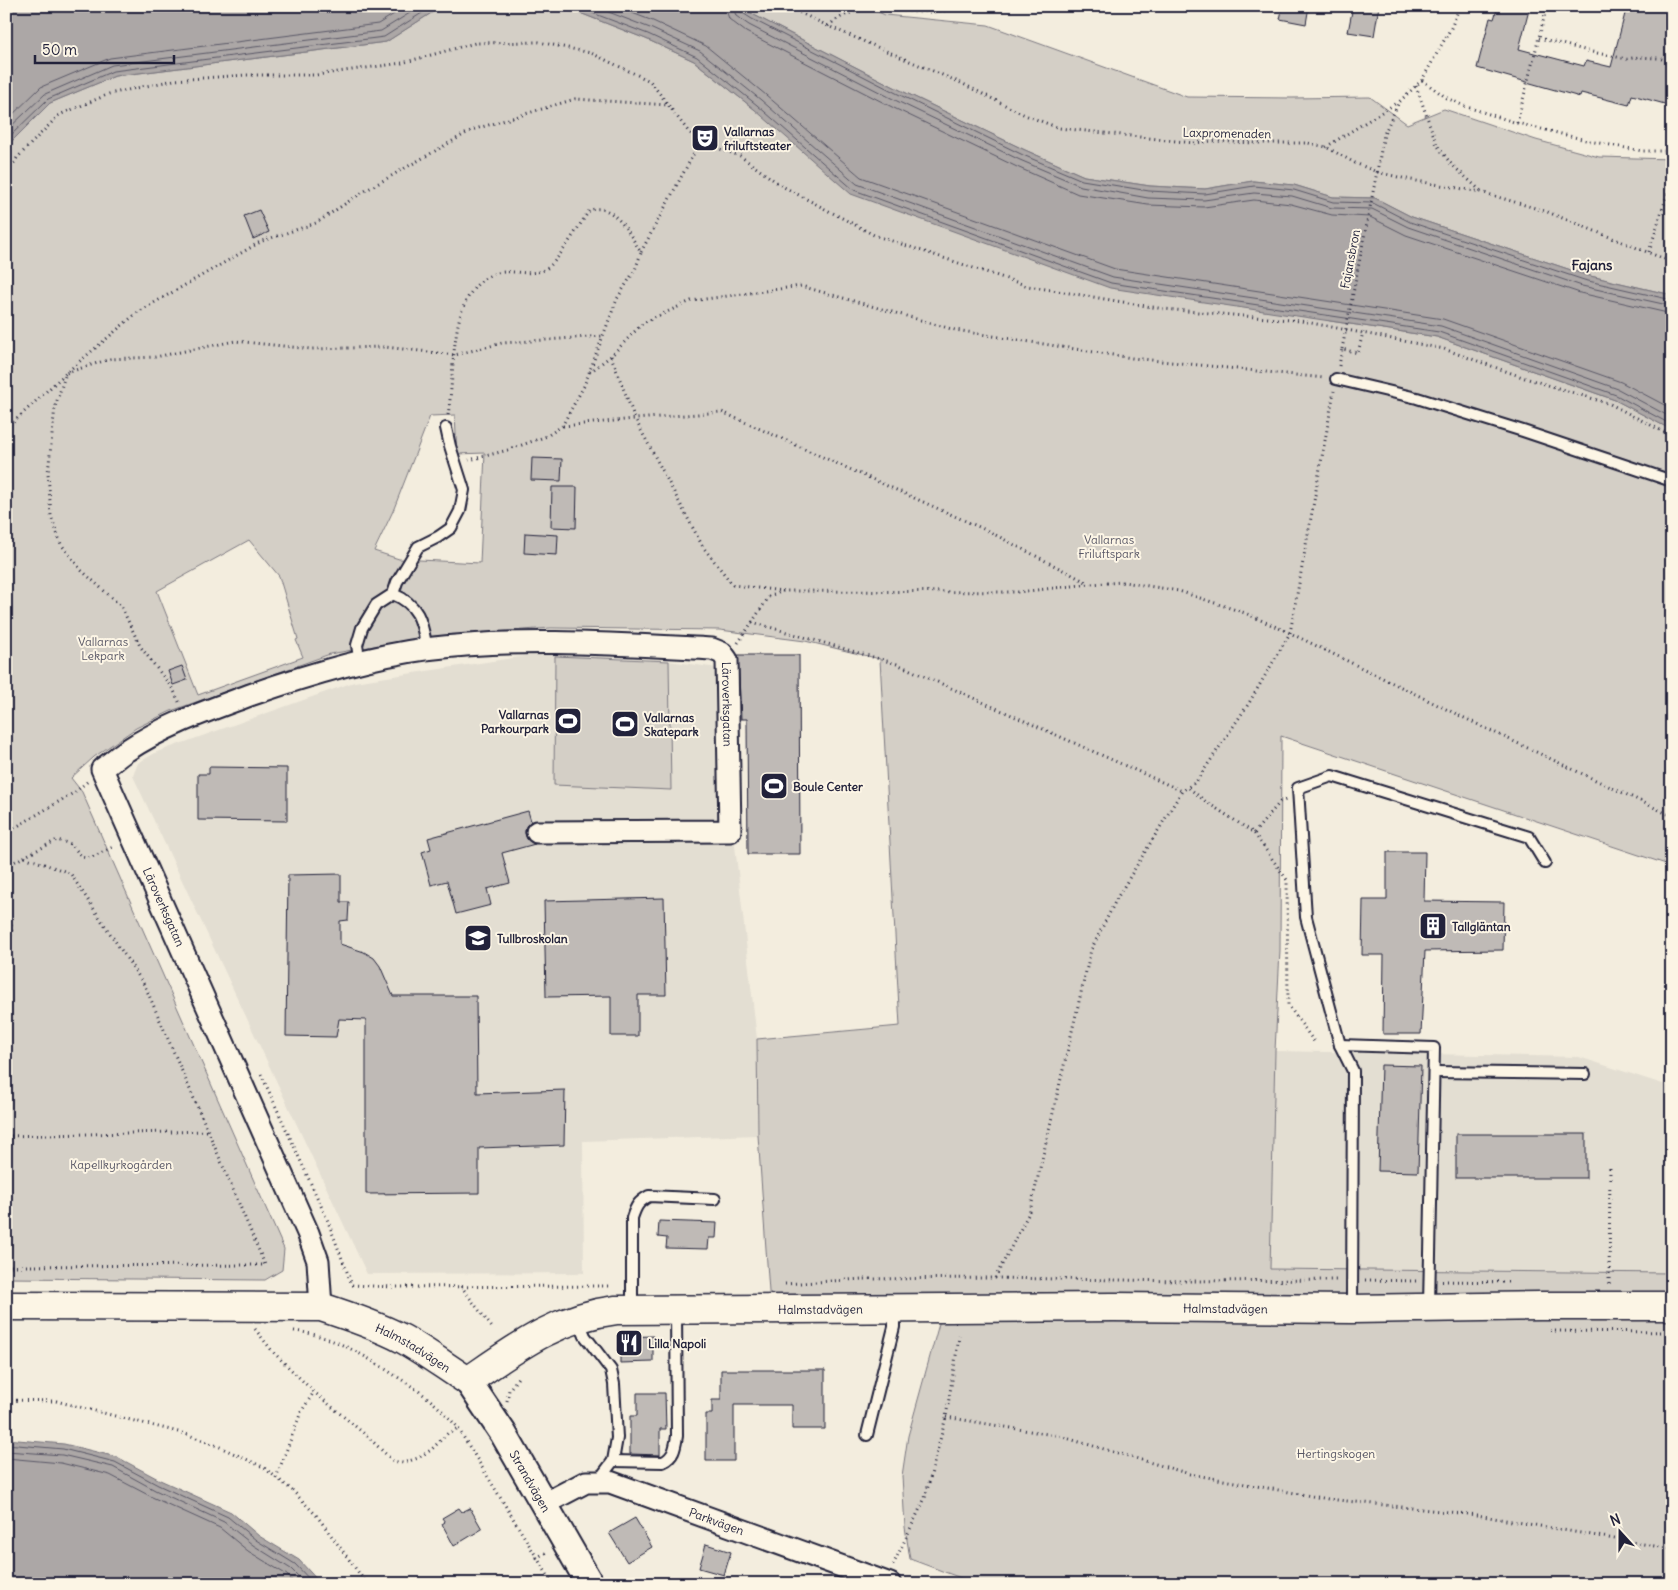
<svg xmlns="http://www.w3.org/2000/svg" width="1678" height="1590" font-family="Delius,sans-serif">
  <style>
    .built { fill: #e3ded2 }
    .green { fill: #d4cfc6; stroke: #7b7880; fill-rule: evenodd }
    .water { fill: #aca7a6; stroke: #75727b }
    .lines { fill: none; stroke-linecap: round; stroke-linejoin: round }
    .shore { stroke: #595766; stroke-width: 1 }
    .building { fill: #bfbab6; stroke: #22223b }
    .service-casing { stroke: #22223b; stroke-width: 14 }
    .minor-casing { stroke: #22223b; stroke-width: 25 }
    .tertiary-casing { stroke: #22223b; stroke-width: 30 }
    .secondary-casing { stroke: #22223b; stroke-width: 31 }
    .path { stroke: #22223b; stroke-width: 3; stroke-dasharray: 1 4; stroke-linecap: butt }
    .service { stroke: #fcf5e5; stroke-width: 10 }
    .minor { stroke: #fcf5e5; stroke-width: 21 }
    .tertiary { stroke: #fcf5e5; stroke-width: 26 }
    .secondary { stroke: #fcf5e5; stroke-width: 28 }
    .path-bridge { stroke: #22223b; stroke-width: 3; stroke-dasharray: 1 4; stroke-linecap: butt }
    .labels { text-anchor: middle; dominant-baseline: central; stroke-width: 4; stroke-linejoin: round; paint-order: stroke }
    .poi-label { font-size: 12px; font-weight: bold; fill: #22223b; stroke: #fcf5e5; text-anchor: start }
    .street-label { font-size: 12px; fill: #22223b; stroke: #fcf5e5 }
    .park-label { font-size: 12px; fill: #575665; stroke: #fcf5e5 }
    .neighbourhood-label { font-size: 14px; font-weight: bold; fill: #22223b; stroke: #fcf5e5 }
  </style>
  <rect width="100%" height="100%" fill="#f3edde"/>
  <filter id="ink" filterUnits="userSpaceOnUse"><feTurbulence type="fractalNoise" baseFrequency=".02" numOctaves="2"/><feDisplacementMap in="SourceGraphic" scale="10" xChannelSelector="R" yChannelSelector="G"/><feConvolveMatrix kernelMatrix="1 2 1 2 8 2 1 2 1" color-interpolation-filters="sRGB"/></filter>
  <g filter="url(#ink)">
    <g class="built">
      <polygon points="539,654 669,661 717,668 717,796 722,837 734,837 757,1039 758,1135 583,1141 584,1273 367,1274 133,776 138,763 157,752 354,682"/>
      <polygon points="1275,1051 1579,1057 1672,1087 1672,1273 1270,1269"/>
    </g>
    <g class="green">
      <path d="M452,6H533L580,13L646,39L694,61L754,109L1330,321L1437,337L1615,400L1672,430V866L1281,736L1280,950L1275,1051L1270,1269L1672,1273V1584H977L910,1559L905,1527L902,1476L908,1436L940,1320H771L758,1135L757,1039L900,1026L880,659L805,641L720,630L551,628L424,637L330,654L171,711L136,728L94,757L71,778L82,792L284,1249L282,1270L265,1280L6,1278V147L50,103L115,76L386,42L436,10ZM455,415L457,454L485,453L480,563L399,559L374,551L393,511L430,416ZM249,540L279,576L298,639L296,640L303,657L198,695L157,591Z"/>
      <polygon points="741,6 865,6 885,15 988,25 1187,97 1292,98 1370,97 1407,124 1444,109 1536,140 1599,157 1672,159 1672,295 1586,275 1412,217 1375,198 1333,197 1294,185 1253,181 1205,189 1150,186 1084,176 1025,150 902,91 754,15"/>
      <polygon points="555,656 669,661 671,790 554,785"/>
    </g>
    <g class="water">
      <polygon points="6,6 452,6 436,10 386,42 115,76 50,103 6,147"/>
      <polygon points="533,6 741,6 754,15 902,91 1025,150 1084,176 1150,186 1205,189 1253,181 1294,185 1333,197 1375,198 1412,217 1586,275 1672,295 1672,430 1615,400 1437,337 1110,288 851,194 754,109 694,61 646,39 580,13"/>
      <polygon points="6,1439 64,1444 117,1457 160,1480 231,1512 259,1536 299,1560 321,1584 6,1584"/>
    </g>
    <g class="lines">
      <g class="shore">
        <polyline points="567,6 582,9 648,34 697,57 757,105 854,190 1111,283 1439,332 1616,395 1672,425"/>
        <polyline points="593,6 650,28 700,51 761,100 857,184 1113,277 1441,326 1618,389 1672,418"/>
        <polyline points="614,6 653,21 706,46 766,95 861,177 1115,269 1443,319 1621,382 1672,409"/>
        <polyline points="725,6 729,19 746,32 894,108 1017,167 1078,194 1148,205 1204,207 1254,200 1291,204 1332,215 1370,217 1406,235 1580,293 1672,314"/>
        <polyline points="733,6 736,16 749,25 897,101 1020,160 1081,186 1148,198 1204,200 1254,193 1292,196 1332,208 1372,209 1408,227 1582,286 1672,306"/>
        <polyline points="739,6 741,12 752,19 900,95 1023,155 1082,180 1149,191 1205,194 1254,186 1294,190 1333,202 1373,203 1410,222 1584,280 1672,300"/>
        <polyline points="6,121 41,87 110,58 378,24 407,6"/>
        <polyline points="6,131 45,94 112,65 381,31 421,6"/>
        <polyline points="6,140 48,99 113,71 384,37 433,6"/>
        <polyline points="6,1444 63,1449 115,1462 158,1485 228,1517 256,1540 295,1564 314,1584"/>
        <polyline points="6,1451 62,1455 113,1467 155,1490 224,1522 253,1545 291,1569 306,1584"/>
        <polyline points="6,1458 61,1463 110,1475 152,1497 220,1528 248,1551 287,1575 295,1584"/>
      </g>
    </g>
    <g class="building">
      <polygon points="1283,6 1309,6 1306,24 1280,19"/>
      <polygon points="1353,6 1379,6 1374,36 1348,32"/>
      <polygon points="1498,6 1530,6 1519,49 1584,66 1586,61 1611,67 1627,6 1672,6 1672,106 1632,95 1629,105 1581,93 1580,97 1477,68 1490,18 1494,19"/>
      <polygon points="259,210 269,232 253,239 244,216"/>
      <polygon points="532,458 562,459 561,481 531,480"/>
      <polygon points="552,487 577,487 576,528 551,527"/>
      <polygon points="525,533 558,535 557,555 524,553"/>
      <polygon points="738,655 799,655 800,854 748,854 747,719 741,719"/>
      <polygon points="182,666 187,680 173,685 168,671"/>
      <polygon points="209,767 287,768 287,821 198,820 198,774 209,774"/>
      <polygon points="528,811 531,821 526,826 525,833 527,839 535,844 502,853 510,883 487,889 491,905 456,914 447,881 431,885 422,852 431,849 428,838"/>
      <polygon points="1387,852 1425,852 1424,901 1504,902 1503,950 1425,951 1421,1034 1383,1034 1384,955 1362,955 1363,900 1387,900"/>
      <polygon points="341,874 341,902 349,902 348,920 340,921 340,944 364,952 374,958 380,966 393,996 476,996 477,1093 565,1090 564,1145 479,1148 479,1193 366,1194 366,1020 339,1019 336,1037 286,1036 288,875"/>
      <polygon points="664,898 666,995 638,995 638,1036 611,1036 611,996 546,997 544,901"/>
      <polygon points="1381,1065 1421,1066 1418,1172 1378,1171"/>
      <rect x="1456" y="1134" width="130" height="44"/>
      <polygon points="659,1221 717,1223 716,1238 709,1238 708,1249 666,1248 667,1238 658,1237"/>
      <polygon points="653,1336 653,1362 620,1363 620,1337"/>
      <polygon points="721,1370 825,1370 825,1429 792,1429 792,1405 734,1405 734,1461 706,1461 706,1414 712,1414 712,1400 721,1400"/>
      <polygon points="637,1393 665,1393 666,1429 660,1429 660,1455 630,1454 630,1416 637,1416"/>
      <polygon points="459,1508 462,1512 470,1508 482,1529 454,1546 442,1524 445,1522 442,1518"/>
      <polygon points="635,1518 652,1547 627,1562 609,1533"/>
      <polygon points="706,1544 731,1552 724,1575 699,1568"/>
    </g>
    <g class="lines">
      <defs>
        <g id="service">
          <polyline points="1336,379 1417,398 1523,431 1672,481"/>
          <path d="M393,594C420,605 422,623 427,649"/>
          <polyline points="360,663 357,645 362,628 376,605 393,594 397,582 418,547 438,537 451,528 460,511 464,490 450,446 446,428"/>
          <polyline points="1340,1045 1434,1048 1429,1306"/>
          <polyline points="1434,1072 1585,1074"/>
          <polyline points="1352,1308 1353,1071 1340,1045 1306,917 1298,788 1332,776 1529,837 1545,863"/>
          <path d="M632,1309V1218C636,1206 638,1202 649,1196L715,1199"/>
          <polyline points="578,1319 585,1336 611,1370 614,1384 617,1438 613,1461 598,1481"/>
          <polyline points="867,1435 894,1327 894,1310"/>
          <path d="M613,1461L663,1462C674,1457 675,1448 677,1436L676,1311"/>
        </g>
        <g id="minor">
          <path id="s1" d="M321,1307L318,1261L308,1233L102,769C111,763 118,756 126,751C165,725 207,711 250,695C307,675 366,657 425,649C521,637 617,644 712,649L722,653L727,660L730,831L537,832"/>
          <path id="s2" d="M544,1504L586,1482H610L890,1584"/>
        </g>
        <g id="tertiary">
          <path id="s3" d="M468,1381L503,1433L590,1584"/>
        </g>
        <g id="secondary">
          <path id="s4" d="M6,1306L321,1307C349,1316 376,1325 403,1339C426,1352 446,1367 468,1381C516,1348 557,1317 616,1310L1114,1307L1352,1309L1540,1306H1672"/>
        </g>
      </defs>
      <use href="#service" class="service-casing"/>
      <use href="#minor" class="minor-casing"/>
      <use href="#tertiary" class="tertiary-casing"/>
      <use href="#secondary" class="secondary-casing"/>
      <g class="path">
        <polyline points="786,6 828,26 961,83 1025,115 1059,128 1194,143 1212,141 1254,143 1308,143 1326,147 1355,163 1377,172 1411,180 1481,192 1545,211 1672,262"/>
        <path d="M828,26C859,0 888,12 925,12C936,12 946,12 955,6"/>
        <polyline points="1539,38 1592,52 1627,59 1639,57 1658,58 1672,62"/>
        <polyline points="1422,80 1447,98 1464,106 1517,123 1594,142 1642,151 1672,151"/>
        <polyline points="1416,86 1437,145 1451,164 1481,191"/>
        <polyline points="1517,123 1547,6"/>
        <polyline points="1326,147 1398,102"/>
        <polyline points="1377,172 1384,134 1399,102 1422,80 1451,28 1460,6"/>
        <polyline points="6,176 17,158 59,115 109,94 174,80 246,75 316,75 402,63 475,43 539,42 591,53 650,81 688,131 700,142 740,156 782,186 874,235 1028,286 1164,309 1301,321 1444,349 1525,378 1610,404 1672,436"/>
        <polyline points="641,252 700,142"/>
        <polyline points="1649,252 1672,179"/>
        <polyline points="611,356 635,419 722,412 988,531 1088,583"/>
        <polyline points="1339,366 1342,349 1358,353 1363,332"/>
        <polyline points="590,372 611,356 643,323 691,301 801,286 955,330 1132,358 1324,378"/>
        <path d="M448,415C453,384 452,342 461,313C468,293 481,273 505,272C519,271 532,276 546,269C558,262 580,224 589,211C612,199 631,236 641,253L635,270L617,299L584,386L562,426L547,436L508,450L469,460"/>
        <polyline points="563,426 635,419 703,547 733,585 783,591"/>
        <polyline points="6,429 66,373 138,312 262,241 316,223 363,192 472,130 575,99 668,105"/>
        <polyline points="752,622 897,664 1182,791"/>
        <polyline points="738,643 769,597 783,591 1019,592 1090,584 1124,582 1179,591 1245,613 1290,633 1483,727 1672,816"/>
        <polyline points="179,702 174,691 140,646 121,606 81,570 61,544 51,516 48,473 55,407 66,373 110,359 155,357 235,341 311,349 385,347 455,355 502,343 603,336"/>
        <polyline points="1189,788 1205,801 1254,833 1287,880 1288,1005 1315,1043"/>
        <polyline points="6,833 75,792 88,781"/>
        <polyline points="1254,833 1280,802 1286,800"/>
        <polyline points="6,866 57,840 71,844 82,857 90,858 115,846"/>
        <path d="M6,911C14,923 13,939 6,951"/>
        <polyline points="261,1074 327,1219 352,1285 391,1287 611,1286"/>
        <polyline points="6,1136 208,1131"/>
        <polyline points="6,1266 265,1265 208,1131 145,986 70,873 24,857"/>
        <polyline points="995,1278 1030,1211 1091,950 1117,898 1182,791 1196,782 1249,703 1290,633 1334,391"/>
        <polyline points="1365,1280 1416,1281"/>
        <polyline points="1442,1281 1509,1282"/>
        <polyline points="785,1284 862,1279 995,1278 1184,1281 1339,1280"/>
        <polyline points="1609,1284 1610,1166"/>
        <polyline points="461,1286 493,1329"/>
        <polyline points="255,1329 273,1352 314,1392 367,1436 393,1461 403,1463 418,1458 431,1450 448,1433 458,1428"/>
        <path d="M294,1331C333,1335 367,1357 399,1378C413,1387 427,1396 439,1408C446,1414 452,1421 458,1428L553,1584"/>
        <polyline points="1550,1331 1672,1332"/>
        <polyline points="6,1400 56,1401 186,1434 220,1447 263,1467 292,1490 317,1516 367,1584"/>
        <polyline points="507,1401 509,1390 519,1376"/>
        <polyline points="946,1417 1059,1436 1190,1474 1328,1499 1477,1515 1672,1549"/>
        <polyline points="276,1478 301,1412 314,1392"/>
        <polyline points="536,1558 547,1552"/>
        <polyline points="893,1565 925,1498 946,1417 960,1331"/>
      </g>
      <use href="#service" class="service"/>
      <use href="#minor" class="minor"/>
      <use href="#tertiary" class="tertiary"/>
      <use href="#secondary" class="secondary"/>
      <polyline class="path-bridge" points="1342,349 1377,172"/>
    </g>
  </g>
  <defs>
    <symbol id="theatre-square" viewBox="-11 -11 22 22"><rect x="-9" y="-9" width="18" height="18" rx="4" fill="#22223b" stroke="#fcf5e5"/><path d="M-5-5.5Q0-4 5-5.5V0Q5 5 0 6Q-5 5-5 0ZM-3.3-2.5H-1v1.5H-3.3ZM1-2.5H3.3v1.5H1ZM-2.8 1Q0 5.5 2.8 1Z" fill="#fff"/></symbol>
    <symbol id="stadium-square" viewBox="-11 -11 22 22"><rect x="-9" y="-9" width="18" height="18" rx="4" fill="#22223b" stroke="#fcf5e5"/><path d="M0-5a6.5 5 0 1 0 0 10a6.5 5 0 1 0 0-10ZM-3.5-1.8h7v3.6h-7Z" fill="#fff"/></symbol>
    <symbol id="building-square" viewBox="-11 -11 22 22"><rect x="-9" y="-9" width="18" height="18" rx="4" fill="#22223b" stroke="#fcf5e5"/><path d="M-4-6H4V6H1V3H-1V6H-4ZM-2.5-4.3h1.7v1.8h-1.7ZM.8-4.3h1.7v1.8H.8ZM-2.5-1h1.7V.8h-1.7ZM.8-1h1.7V.8H.8Z" fill="#fff"/></symbol>
    <symbol id="school-square" viewBox="-11 -11 22 22"><rect x="-9" y="-9" width="18" height="18" rx="4" fill="#22223b" stroke="#fcf5e5"/><path d="M0-5L7-2L0 1L-7-2ZM-4 1L0 2.5L4 1V4Q0 6-4 4Z" fill="#fff"/></symbol>
    <symbol id="restaurant-square" viewBox="-11 -11 22 22"><rect x="-9" y="-9" width="18" height="18" rx="4" fill="#22223b" stroke="#fcf5e5"/><path d="M-5-6h1v4h1v-4h1v4h1v-4h1v5L-1.5 .5V6h-2V.5L-5-1ZM5-6V6H3V1.5H1.5Q1.5-4 5-6Z" fill="#fff"/></symbol>
  </defs>
  <g fill-rule="evenodd">
    <use href="#theatre-square" x="689" y="122" width="32" height="32"/>
    <use href="#stadium-square" x="552" y="705" width="32" height="32"/>
    <use href="#stadium-square" x="609" y="708" width="32" height="32"/>
    <use href="#stadium-square" x="758" y="770" width="32" height="32"/>
    <use href="#building-square" x="1417" y="910" width="32" height="32"/>
    <use href="#school-square" x="462" y="922" width="32" height="32"/>
    <use href="#restaurant-square" x="613" y="1327" width="32" height="32"/>
  </g>
  <g class="labels">
    <g class="poi-label">
      <text x="724" y="131">Vallarnas<tspan x="724" dy="14">friluftsteater</tspan></text>
      <text x="549" y="714" text-anchor="end">Vallarnas<tspan x="549" dy="14">Parkourpark</tspan></text>
      <text x="644" y="717">Vallarnas<tspan x="644" dy="14">Skatepark</tspan></text>
      <text x="793" y="786">Boule Center</text>
      <text x="1452" y="926">Tallgläntan</text>
      <text x="497" y="938">Tullbroskolan</text>
      <text x="648" y="1343">Lilla Napoli</text>
    </g>
    <g class="street-label">
      <text transform="translate(1227 133) rotate(1)">Laxpromenaden</text>
      <text transform="translate(1350 259) rotate(-79)">Fajansbron</text>
      <text stroke="none"><textPath href="#s1" startOffset="1282">Läroverksgatan</textPath></text>
      <text transform="translate(164 907) rotate(66)">Läroverksgatan</text>
      <text stroke="none"><textPath href="#s4" startOffset="1256">Halmstadvägen</textPath></text>
      <text stroke="none"><textPath href="#s4" startOffset="851">Halmstadvägen</textPath></text>
      <text stroke="none"><textPath href="#s4" startOffset="416">Halmstadvägen</textPath></text>
      <text stroke="none"><textPath href="#s3" startOffset="118">Strandvägen</textPath></text>
      <text stroke="none"><textPath href="#s2" startOffset="185">Parkvägen</textPath></text>
    </g>
    <g class="park-label">
      <text x="1109" y="539">Vallarnas<tspan x="1109" dy="14">Friluftspark</tspan></text>
      <text x="103" y="641">Vallarnas<tspan x="103" dy="14">Lekpark</tspan></text>
      <text x="121" y="1164">Kapellkyrkogården</text>
      <text x="1336" y="1453">Hertingskogen</text>
    </g>
    <g class="neighbourhood-label">
      <text x="1592" y="265">Fajans</text>
    </g>
  </g>
  <rect width="1678" height="1590" fill="none" stroke="#fcf5e5" stroke-width="25"/>
  <rect x="12" y="12" width="1653" height="1565" fill="none" stroke="#22223b" stroke-width="2" filter="url(#ink)"/>
  <g transform="translate(1620 1532) rotate(339)" stroke="#fcf5e5" stroke-width="4" paint-order="stroke">
  <path d="M0-4L9 19L0 12L-9 19Z" fill="#22223b"/>
  <text y="-8" font-size="14" font-weight="bold" text-anchor="middle" fill="#22223b">N</text>
  </g>
  <path d="M35 55v8h139v-8" fill="none" stroke="#22223b" stroke-width="2.5"/>
  <text x="42" y="55" font-size="15" fill="#22223b" stroke="#fcf5e5" stroke-width="4" paint-order="stroke">50 m</text>
</svg>
